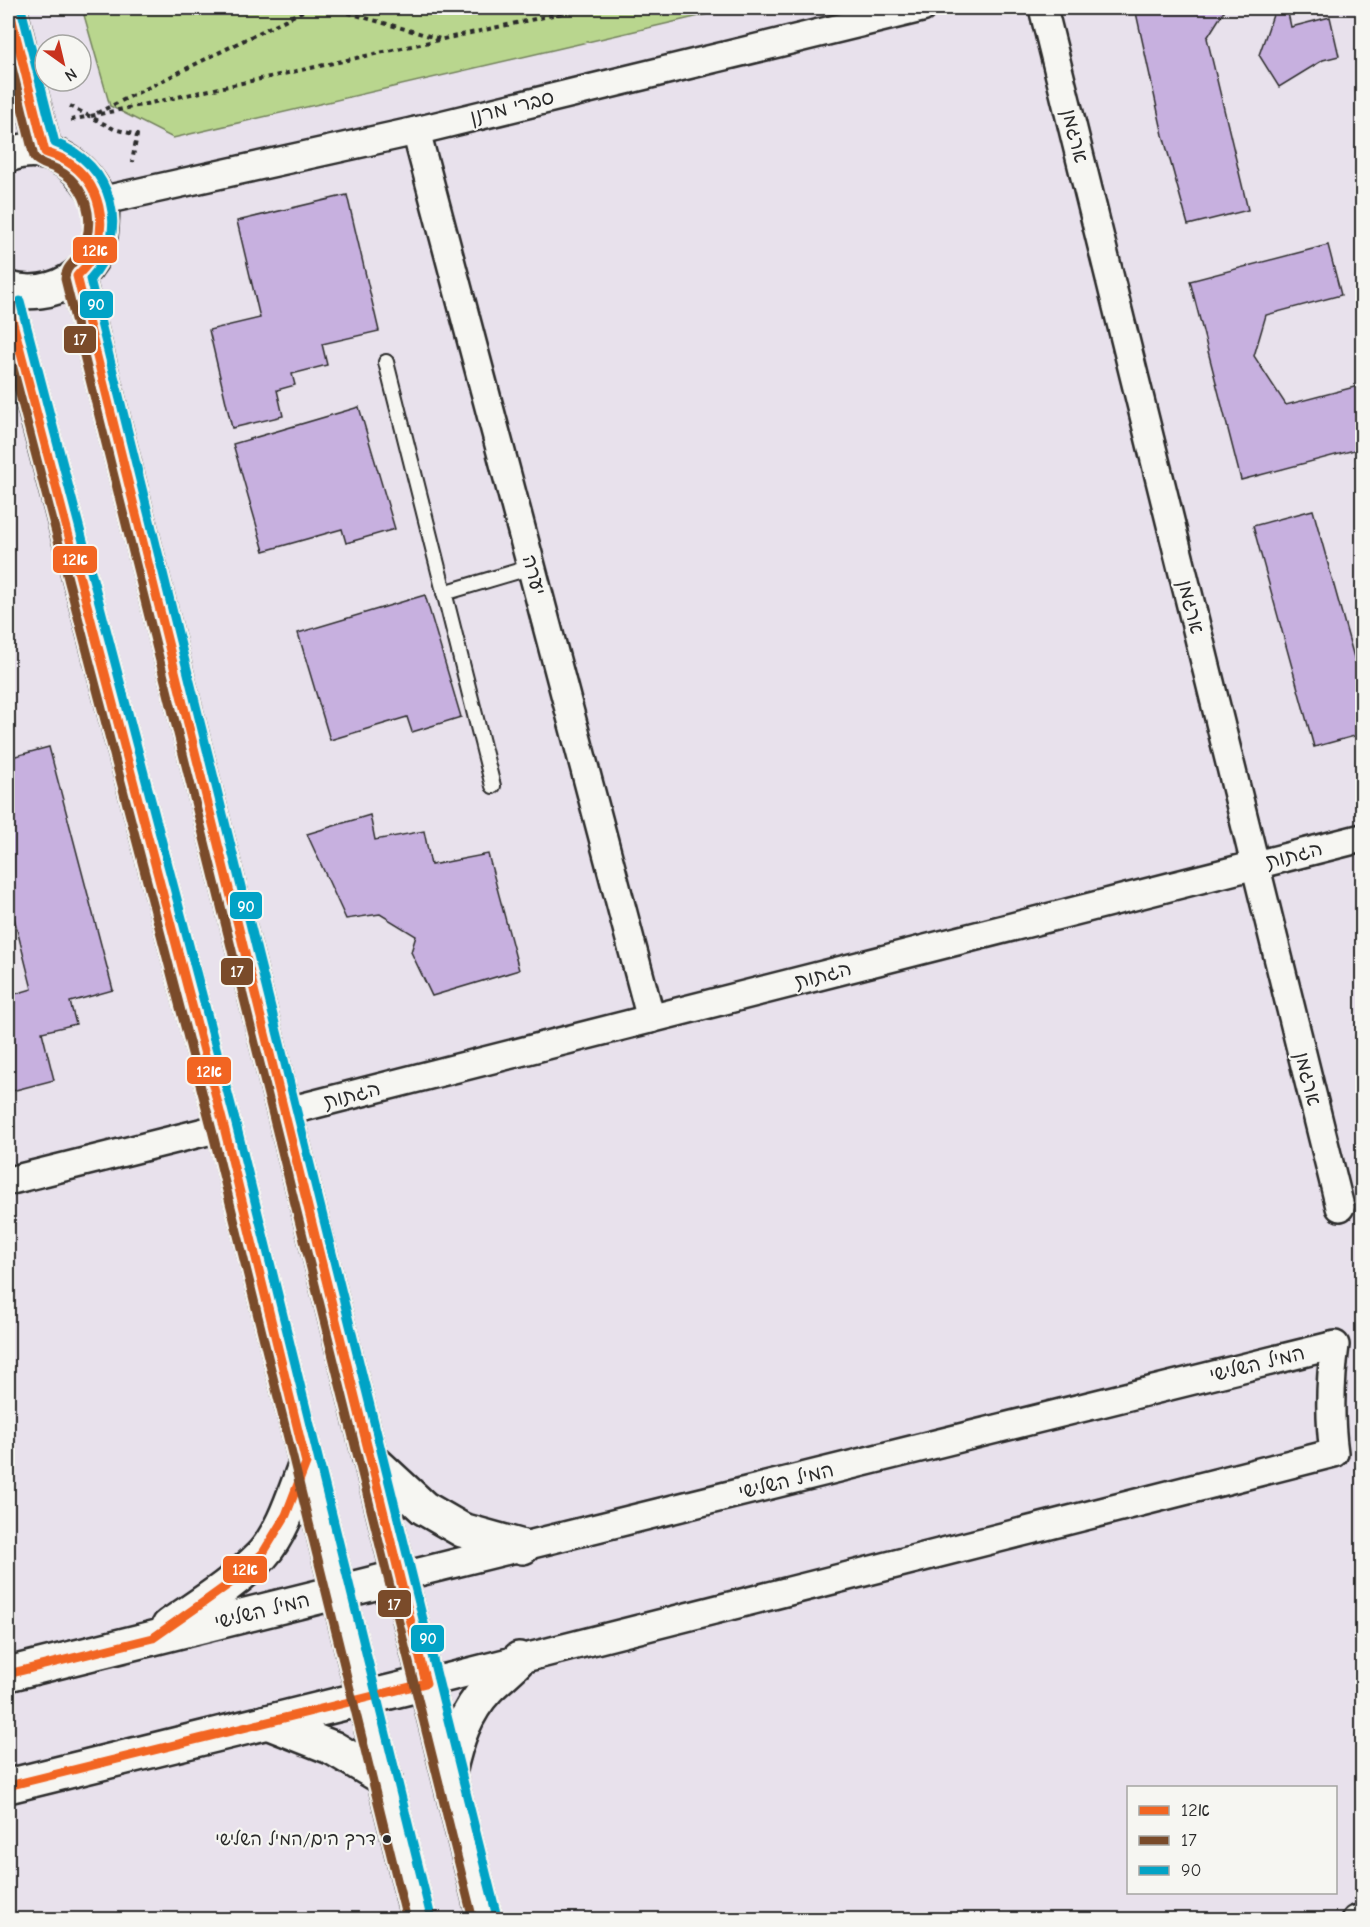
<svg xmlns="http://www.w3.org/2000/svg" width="1370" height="1927" font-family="'Comic Neue','Playpen Sans Hebrew',sans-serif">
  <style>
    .green { fill: #b9d68e; stroke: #72805c; stroke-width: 1.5 }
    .building { fill: #c7b0df; stroke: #2b2b2b; stroke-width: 1.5 }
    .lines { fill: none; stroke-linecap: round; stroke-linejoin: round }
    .lane-casing { stroke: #2b2b2b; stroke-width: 18 }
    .street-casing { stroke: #2b2b2b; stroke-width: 32 }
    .secondary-casing { stroke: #2b2b2b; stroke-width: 38 }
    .path { stroke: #2b2b2b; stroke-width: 4; stroke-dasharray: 4.5 4.5; stroke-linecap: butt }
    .lane { stroke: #f6f6f2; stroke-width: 14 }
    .street { stroke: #f6f6f2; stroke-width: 27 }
    .secondary { stroke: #f6f6f2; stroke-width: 33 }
    .bus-1-casing { stroke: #f6f6f2; stroke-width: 14 }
    .bus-2-casing { stroke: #f6f6f2; stroke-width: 14 }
    .bus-3-casing { stroke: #f6f6f2; stroke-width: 14 }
    .bus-1 { stroke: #f26522; stroke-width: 9 }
    .bus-2 { stroke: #7a4b2a; stroke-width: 9 }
    .bus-3 { stroke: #02a3c6; stroke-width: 9 }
    .bus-dot { fill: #2b2b2b; stroke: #f6f6f2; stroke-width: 2 }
    .labels { text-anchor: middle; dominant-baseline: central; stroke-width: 4.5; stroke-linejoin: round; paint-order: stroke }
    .bus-label { font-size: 18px; fill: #2b2b2b; stroke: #f6f6f2; text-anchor: end }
    .street-label { font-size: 20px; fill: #2b2b2b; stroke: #f6f6f2 }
    .line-badge { stroke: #f6f6f2; stroke-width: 2 }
    .badge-label { font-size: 16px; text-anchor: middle; font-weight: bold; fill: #fff }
  </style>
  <rect width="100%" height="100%" fill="#e8e1ec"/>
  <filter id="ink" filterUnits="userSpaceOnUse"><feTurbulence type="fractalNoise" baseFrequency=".0167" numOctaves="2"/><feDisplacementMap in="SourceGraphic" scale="12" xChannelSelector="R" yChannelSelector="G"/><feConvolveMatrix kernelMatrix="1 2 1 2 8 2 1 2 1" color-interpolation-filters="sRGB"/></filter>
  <g filter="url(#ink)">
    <polygon class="green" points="82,8 734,8 173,138 110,106"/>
    <g class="building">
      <polygon points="1135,8 1228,8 1226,8 1207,38 1248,210 1188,225 1163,135"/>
      <polygon points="1269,8 1287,8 1291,27 1330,17 1339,56 1323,60 1279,87 1259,55 1273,15"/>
      <polygon points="347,195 379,331 322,344 327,365 292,374 295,385 277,390 283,416 232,428 209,330 260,318 237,221"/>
      <polygon points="1328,245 1341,295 1266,315 1254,356 1286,405 1362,385 1362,448 1241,480 1190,281"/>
      <polygon points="359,407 395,529 346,543 342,529 264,551 233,444"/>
      <polygon points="1313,510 1360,679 1362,681 1362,734 1314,747 1253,526"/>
      <polygon points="425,595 461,717 412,732 407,717 330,740 298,633"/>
      <polygon points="49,747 113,990 70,1002 76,1024 42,1032 54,1080 8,1092 8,996 32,989 8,894 8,758"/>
      <polygon points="370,815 375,840 424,831 431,865 488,854 519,970 432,996 411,952 416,936 380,914 346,919 307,834"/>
    </g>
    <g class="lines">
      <defs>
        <g id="lane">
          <polyline points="386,362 493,786"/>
          <polyline points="444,593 532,567"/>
        </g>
        <g id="street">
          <polyline points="1043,8 1340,1207"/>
          <polyline points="416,131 651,1019"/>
          <polyline points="100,201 416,131 922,8"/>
          <polyline points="284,1112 1362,838"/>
          <polyline points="8,1181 224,1127"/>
          <path d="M399,1577L1335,1345C1330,1382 1329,1416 1334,1453L426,1683"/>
          <polyline points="1356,1920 1362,1918"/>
        </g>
        <g id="secondary">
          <polyline points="9,8 45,152"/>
          <path d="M8,155C42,142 75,159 93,189C95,193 99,197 100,201C103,209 101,220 101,228C97,277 52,300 8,289"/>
          <polyline points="77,276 485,1920"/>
          <polyline points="8,304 224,1127 419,1920"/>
          <polyline points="370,1458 424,1508 462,1530 523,1547"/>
          <path d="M169,1626C201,1604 235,1583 262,1555C283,1532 295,1491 306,1463"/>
          <polyline points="8,1674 399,1577"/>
          <polyline points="267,1722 333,1748 385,1779"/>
          <path d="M449,1773C456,1742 465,1712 488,1688C498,1678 509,1670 519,1659"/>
          <polyline points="8,1786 426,1683"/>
        </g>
      </defs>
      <use href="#lane" class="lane-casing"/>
      <use href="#street" class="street-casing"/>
      <use href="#secondary" class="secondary-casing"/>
      <g class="path">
        <polyline points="331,8 440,39"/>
        <polyline points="70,106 114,129 137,135 132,162"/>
        <polyline points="97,113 309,8"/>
        <polyline points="91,116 585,8"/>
        <polyline points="71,120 90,116"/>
      </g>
      <use href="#lane" class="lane"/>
      <use href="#street" class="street"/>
      <use href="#secondary" class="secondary"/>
      <defs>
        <g id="bus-1">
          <polyline points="8,304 224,1127 306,1463 286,1515 263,1553 233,1581 197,1607 153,1638 8,1674"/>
          <path d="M8,1786L426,1683L77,276C81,271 86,267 89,262C111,228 101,182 66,161C60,157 52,155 45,152L9,8"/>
        </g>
        <g id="bus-2">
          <path d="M8,51L34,157C40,165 50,165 58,170C66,174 74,181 79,189C92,209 92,235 79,255C73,264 65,268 65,279L473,1920"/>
          <polyline points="8,349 212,1130 407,1920"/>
        </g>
        <g id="bus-3">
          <path d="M21,8L55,143C113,163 132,233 90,279L497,1917"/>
          <polyline points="20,301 236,1124 431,1917"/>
        </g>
      </defs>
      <use href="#bus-1" class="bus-1-casing"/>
      <use href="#bus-2" class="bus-2-casing"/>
      <use href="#bus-3" class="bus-3-casing"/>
      <use href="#bus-1" class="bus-1"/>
      <use href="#bus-2" class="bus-2"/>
      <use href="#bus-3" class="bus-3"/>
    </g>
  </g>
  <circle class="bus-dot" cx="387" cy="1839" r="5"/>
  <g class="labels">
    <g class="bus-label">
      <text x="376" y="1839">דרך הים/המיל השלישי</text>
    </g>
    <g class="street-label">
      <text transform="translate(512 107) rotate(-14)">סברי מרנן</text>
      <text transform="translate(1075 136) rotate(76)">ארגמן</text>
      <text transform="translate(534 575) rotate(75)">יערה</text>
      <text transform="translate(1191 607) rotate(76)">ארגמן</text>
      <text transform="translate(1294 855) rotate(-14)">הגתות</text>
      <text transform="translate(823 975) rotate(-14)">הגתות</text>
      <text transform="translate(1308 1079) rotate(76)">ארגמן</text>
      <text transform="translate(352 1095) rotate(-14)">הגתות</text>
      <text transform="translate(1257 1364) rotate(-14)">המיל השלישי</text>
      <text transform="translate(786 1481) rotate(-14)">המיל השלישי</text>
      <text transform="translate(262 1611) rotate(-14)">המיל השלישי</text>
    </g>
  </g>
  <g class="line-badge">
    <rect x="72" y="236" width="46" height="28" rx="6" fill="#f26522"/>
    <rect x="79" y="290" width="35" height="29" rx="6" fill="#02a3c6"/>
    <rect x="63" y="325" width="34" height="29" rx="6" fill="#7a4b2a"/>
    <rect x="52" y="545" width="46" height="29" rx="6" fill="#f26522"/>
    <rect x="229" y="891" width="34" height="29" rx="6" fill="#02a3c6"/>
    <rect x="220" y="957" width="34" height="29" rx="6" fill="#7a4b2a"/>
    <rect x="186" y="1056" width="46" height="29" rx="6" fill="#f26522"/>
    <rect x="222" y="1555" width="46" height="29" rx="6" fill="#f26522"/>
    <rect x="377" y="1589" width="35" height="29" rx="6" fill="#7a4b2a"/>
    <rect x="410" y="1624" width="35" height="29" rx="6" fill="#02a3c6"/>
  </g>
  <g class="badge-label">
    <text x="95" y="256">12א</text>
    <text x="96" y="310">90</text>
    <text x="80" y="345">17</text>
    <text x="75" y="565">12א</text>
    <text x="246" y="912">90</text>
    <text x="237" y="977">17</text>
    <text x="209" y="1077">12א</text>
    <text x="245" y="1575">12א</text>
    <text x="394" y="1610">17</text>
    <text x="428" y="1644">90</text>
  </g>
  <rect width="1370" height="1927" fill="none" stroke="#f6f6f2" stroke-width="30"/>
  <rect x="15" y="15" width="1340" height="1897" fill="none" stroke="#2b2b2b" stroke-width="2" filter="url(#ink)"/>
  <rect x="1127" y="1786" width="210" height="108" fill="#f6f6f2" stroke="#a5a5a2" stroke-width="1.5"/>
  <rect x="1139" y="1806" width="30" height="9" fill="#f26522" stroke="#a5a5a2" stroke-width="1.5"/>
  <text x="1181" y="1816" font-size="18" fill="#2b2b2b">12א</text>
  <rect x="1139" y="1836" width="30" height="9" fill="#7a4b2a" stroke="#a5a5a2" stroke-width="1.5"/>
  <text x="1181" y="1846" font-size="18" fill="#2b2b2b">17</text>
  <rect x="1139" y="1866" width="30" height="9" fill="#02a3c6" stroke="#a5a5a2" stroke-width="1.5"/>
  <text x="1181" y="1876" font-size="18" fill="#2b2b2b">90</text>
  <g transform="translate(63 63) rotate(146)"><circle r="28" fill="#f6f6f2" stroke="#a5a5a2" stroke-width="1.5"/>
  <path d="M0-4.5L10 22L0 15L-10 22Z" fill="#c8321e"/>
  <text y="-9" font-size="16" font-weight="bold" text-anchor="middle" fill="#2b2b2b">N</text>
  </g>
</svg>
